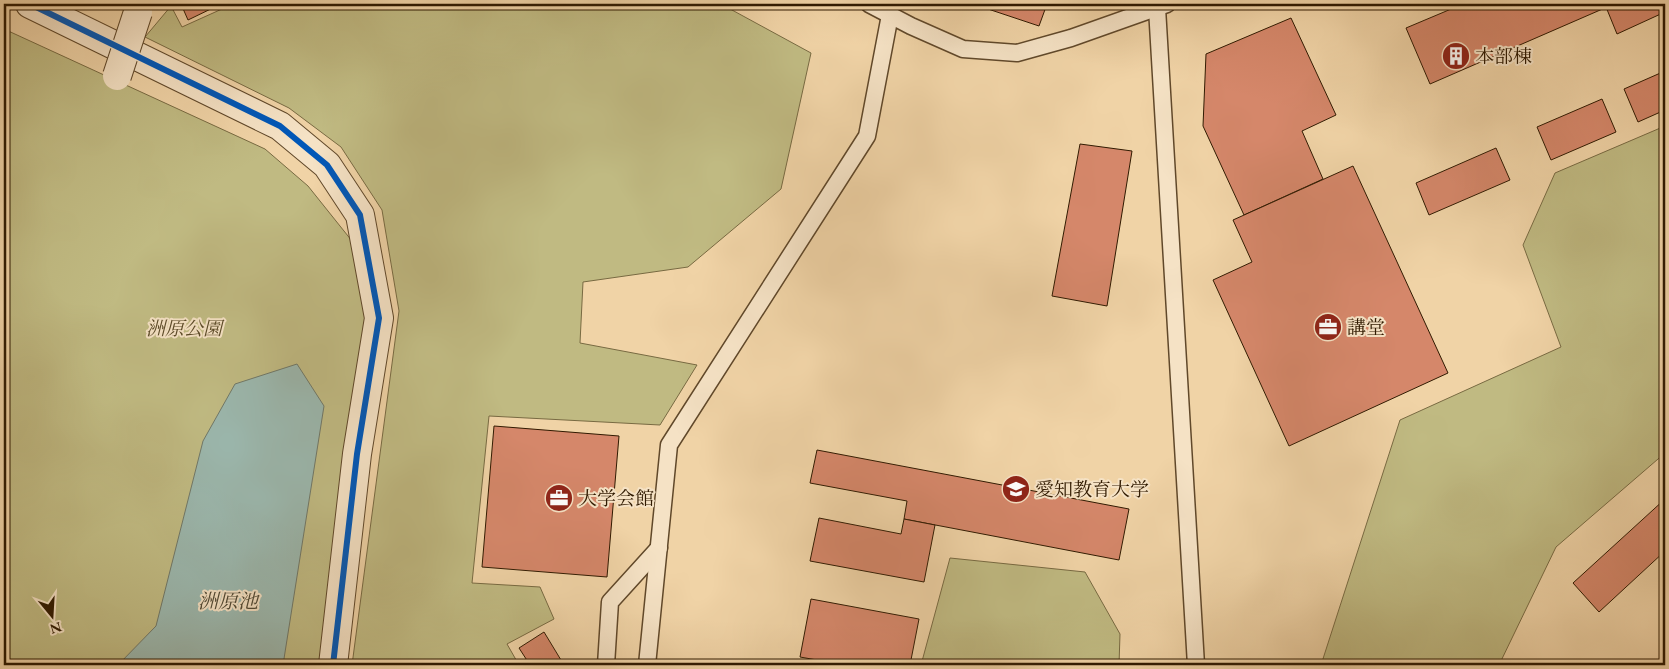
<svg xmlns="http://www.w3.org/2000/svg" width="1669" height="669" font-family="'EB Garamond','Noto Serif JP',serif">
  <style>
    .green { fill: #c0ba82; stroke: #786a42 }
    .water { fill: #9bb7ad; stroke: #707868 }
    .building { fill: #d5876a; stroke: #301a01 }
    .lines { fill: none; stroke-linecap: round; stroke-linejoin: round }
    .lane-casing { stroke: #60482a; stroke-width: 19 }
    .street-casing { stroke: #60482a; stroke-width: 30 }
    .lane { stroke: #f5e2c5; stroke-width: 16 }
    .street { stroke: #f5e2c5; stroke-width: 28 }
    .street-bridge-casing { stroke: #60482a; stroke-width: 30; stroke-linecap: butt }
    .street-bridge { stroke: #f5e2c5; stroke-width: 28 }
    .cycleway-casing { stroke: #f5e2c5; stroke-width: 9 }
    .cycleway { stroke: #0057b8; stroke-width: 6 }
    .labels { text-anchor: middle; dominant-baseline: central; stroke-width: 4; stroke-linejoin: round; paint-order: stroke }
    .poi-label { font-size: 19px; fill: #301a01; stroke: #f5e2c5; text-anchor: start }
    .park-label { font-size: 19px; font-style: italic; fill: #5b4a28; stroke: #f5e2c5 }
    .water-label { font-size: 20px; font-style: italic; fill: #504935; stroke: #f5e2c5 }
  </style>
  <rect width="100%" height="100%" fill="#f0d3a6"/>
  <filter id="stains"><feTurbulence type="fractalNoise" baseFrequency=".004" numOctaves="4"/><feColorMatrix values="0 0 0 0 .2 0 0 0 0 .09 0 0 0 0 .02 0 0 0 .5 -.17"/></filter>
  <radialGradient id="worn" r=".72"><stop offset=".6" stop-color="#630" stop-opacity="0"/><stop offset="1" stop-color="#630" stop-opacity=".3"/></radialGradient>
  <g class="green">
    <polygon points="233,4 721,4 811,53 781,189 688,267 583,282 580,343 697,365 660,425 489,416 472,583 540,587 554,619 507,644 519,665 352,665 399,311 382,210 341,147 289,108 145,37 171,6 182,27"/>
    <polygon points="4,29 265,149 308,186 352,241 367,323 323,665 4,665"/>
    <polygon points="1665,126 1665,453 1556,547 1499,665 1321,665 1400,420 1561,347 1523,245 1555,173"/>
    <polygon points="950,558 1085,572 1120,634 1119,665 921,665"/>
  </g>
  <polygon class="water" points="297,364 324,406 283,665 118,665 156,626 203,441 235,384"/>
  <g class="building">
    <polygon points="181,4 221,4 188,20"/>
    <polygon points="973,4 1047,4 1039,26"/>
    <polygon points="1463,4 1614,4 1430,84 1406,28"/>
    <polygon points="1614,4 1665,4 1665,12 1617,34 1606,7"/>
    <polygon points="1291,18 1336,115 1302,131 1323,179 1244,215 1203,126 1206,54"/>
    <polygon points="1665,71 1665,110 1638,122 1624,89"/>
    <polygon points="1602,99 1616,132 1551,160 1537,127"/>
    <polygon points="1080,144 1132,151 1107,306 1052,296"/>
    <polygon points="1496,148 1510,180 1429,215 1416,183"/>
    <polygon points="1353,166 1448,373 1289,446 1213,280 1252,262 1233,220"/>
    <polygon points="494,426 619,436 607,577 482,567"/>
    <polygon points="817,450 1129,509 1119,560 904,519 907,501 810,483"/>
    <polygon points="1665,499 1665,551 1599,612 1573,583"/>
    <polygon points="819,518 901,534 904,519 935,525 924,582 810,561"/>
    <polygon points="811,599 919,619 910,665 845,665 800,657"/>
    <polygon points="544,632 564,665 530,665 519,648"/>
  </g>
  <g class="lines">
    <defs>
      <g id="lane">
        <polyline points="869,4 911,26 963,49 1017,53 1071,38 1167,4"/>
        <polyline points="1157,8 1196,665"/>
        <polyline points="606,665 610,602 659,548"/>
        <polyline points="647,665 669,445 867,136 890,15"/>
      </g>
      <polyline id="street" points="30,4 280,126 327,165 360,215 379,318 357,454 333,665"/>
    </defs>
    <use href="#lane" class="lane-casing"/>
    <use href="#street" class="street-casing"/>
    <use href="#lane" class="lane"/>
    <use href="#street" class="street"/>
    <defs>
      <polyline id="street-bridge" points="117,76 138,12"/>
    </defs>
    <use href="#street-bridge" class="street-bridge-casing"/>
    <use href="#street-bridge" class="street-bridge"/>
    <defs>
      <polyline id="cycleway" points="30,4 280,126 327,165 360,215 379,318 357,454 333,665"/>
    </defs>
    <use href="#cycleway" class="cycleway-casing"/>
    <use href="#cycleway" class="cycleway"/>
  </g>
  <defs>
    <symbol id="building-disc" viewBox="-11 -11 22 22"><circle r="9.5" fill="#8f2418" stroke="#f5e2c5"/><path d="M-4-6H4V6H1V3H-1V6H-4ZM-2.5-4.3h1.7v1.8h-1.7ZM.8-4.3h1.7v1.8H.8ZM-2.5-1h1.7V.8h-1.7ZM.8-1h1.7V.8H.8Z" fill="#fff"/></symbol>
    <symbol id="office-disc" viewBox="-11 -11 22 22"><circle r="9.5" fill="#8f2418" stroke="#f5e2c5"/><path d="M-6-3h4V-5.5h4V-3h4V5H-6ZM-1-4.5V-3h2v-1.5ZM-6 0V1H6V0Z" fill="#fff"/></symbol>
    <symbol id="university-disc" viewBox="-11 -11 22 22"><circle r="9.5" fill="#8f2418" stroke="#f5e2c5"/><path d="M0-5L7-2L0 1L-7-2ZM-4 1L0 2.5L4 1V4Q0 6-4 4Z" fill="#fff"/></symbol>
  </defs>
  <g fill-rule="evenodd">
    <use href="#building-disc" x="1440" y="40" width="32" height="32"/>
    <use href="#office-disc" x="1312" y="311" width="32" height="32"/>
    <use href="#university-disc" x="1000" y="473" width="32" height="32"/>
    <use href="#office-disc" x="543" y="482" width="32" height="32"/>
  </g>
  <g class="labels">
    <g class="poi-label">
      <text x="1475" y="56">本部棟</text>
      <text x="1347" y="327">講堂</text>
      <text x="1035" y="489">愛知教育大学</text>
      <text x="578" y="498">大学会館</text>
    </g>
    <g class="park-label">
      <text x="184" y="328">洲原公園</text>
    </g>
    <g class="water-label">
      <text x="228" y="601">洲原池</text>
    </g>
  </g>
  <rect width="1669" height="669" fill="none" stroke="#f0d3a6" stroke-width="20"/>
  <rect x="5" y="5" width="1659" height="659" fill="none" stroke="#301a01" stroke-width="2.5"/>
  <rect x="10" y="10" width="1649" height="649" fill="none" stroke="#301a01"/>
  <g transform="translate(52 616) rotate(162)" stroke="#f5e2c5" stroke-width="4" paint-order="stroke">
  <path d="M0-4L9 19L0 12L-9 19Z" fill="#301a01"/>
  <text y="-8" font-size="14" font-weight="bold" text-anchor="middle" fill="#301a01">N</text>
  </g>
  <rect width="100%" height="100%" filter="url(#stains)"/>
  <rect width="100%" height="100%" fill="url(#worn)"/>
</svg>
